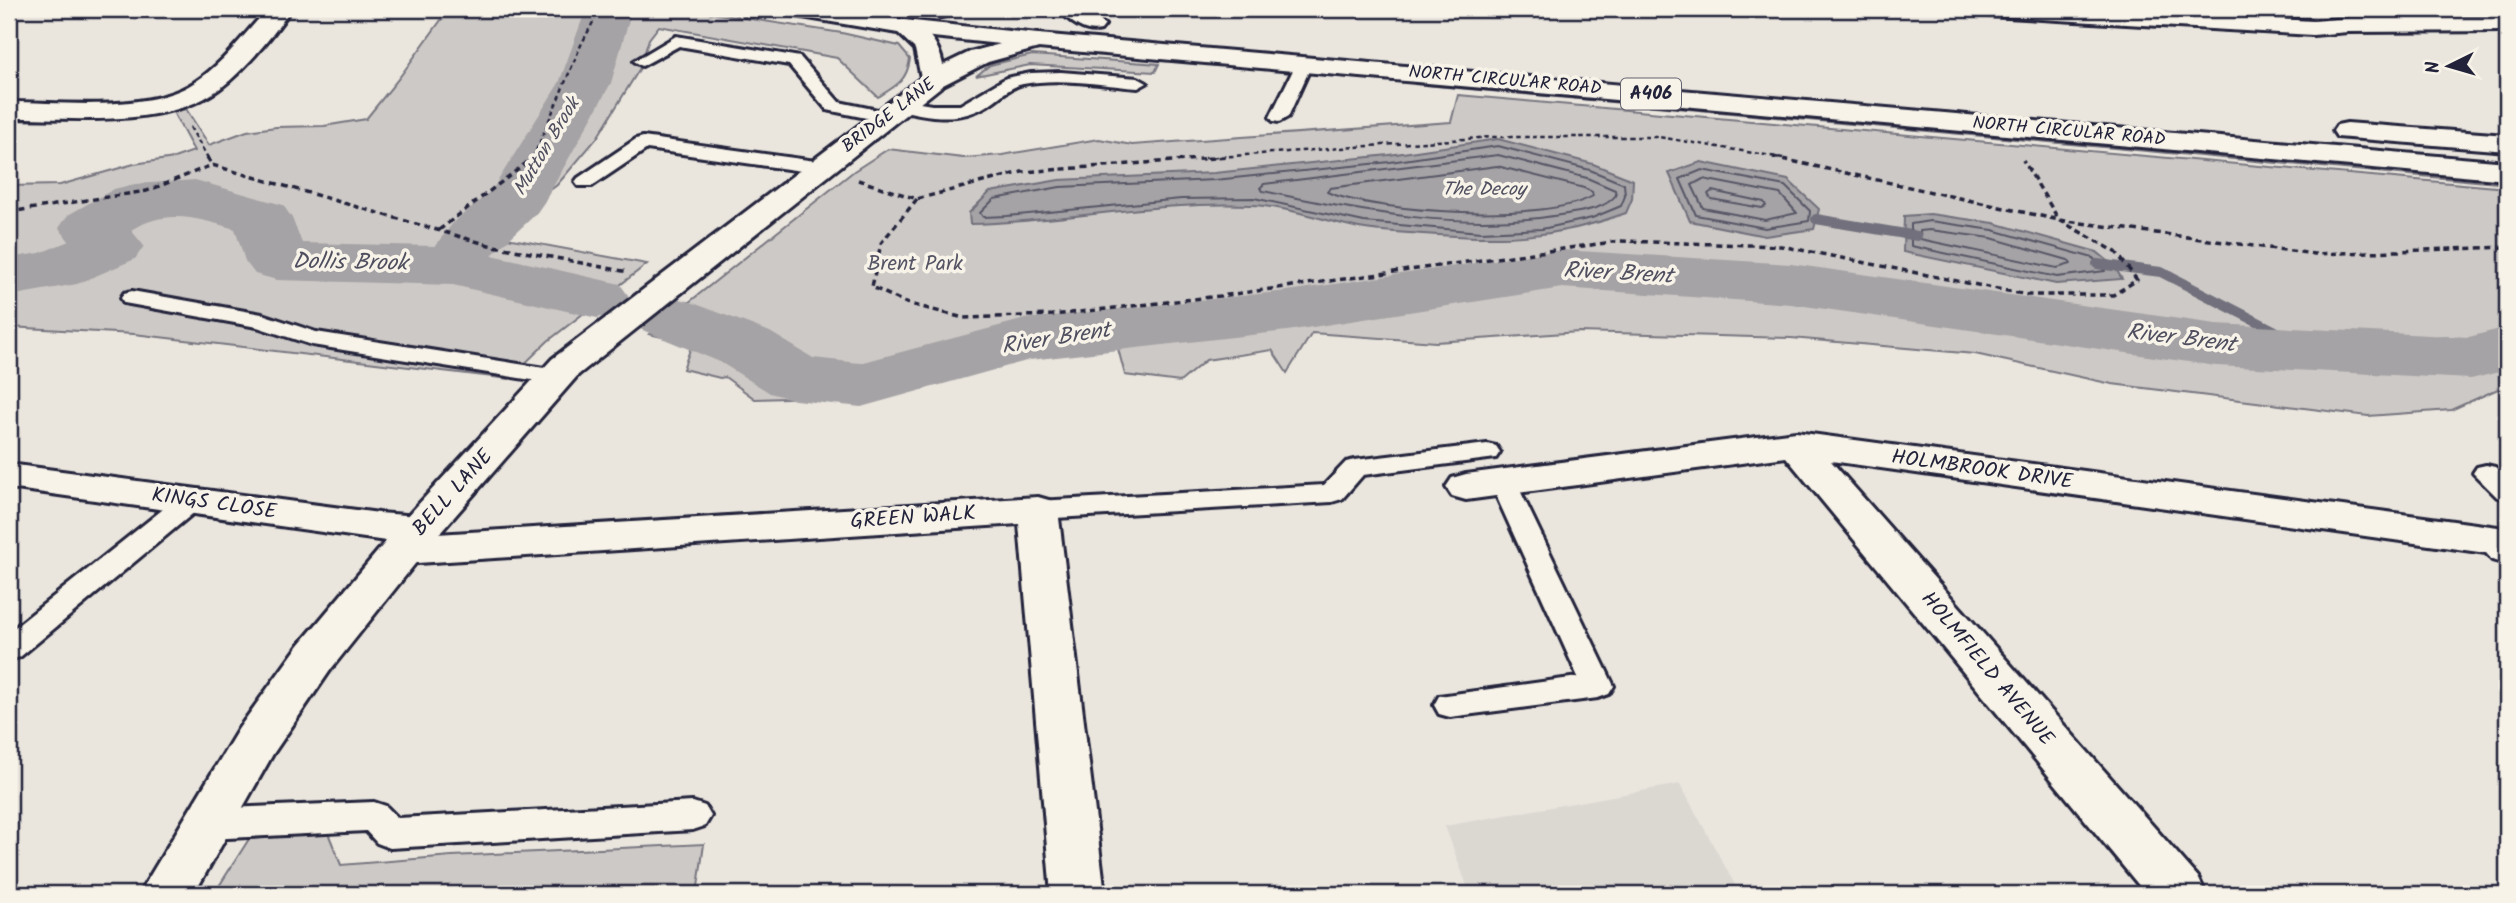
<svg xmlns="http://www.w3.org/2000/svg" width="2516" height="903" font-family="Kalam,sans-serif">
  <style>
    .built { fill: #dbd8d2 }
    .green { fill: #cdc9c6; stroke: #787680; stroke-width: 2 }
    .water { fill: #a6a3a6; stroke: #716f7b; stroke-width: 2 }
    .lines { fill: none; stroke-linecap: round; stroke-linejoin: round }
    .shore { stroke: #575666; stroke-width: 2 }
    .stream { stroke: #716f7b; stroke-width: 10 }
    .river { fill: #a6a3a6; fill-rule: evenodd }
    .service-casing { stroke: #22223b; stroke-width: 6 }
    .minor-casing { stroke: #22223b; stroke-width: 6 }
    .tertiary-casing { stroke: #22223b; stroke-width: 6 }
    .trunk-casing { stroke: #22223b; stroke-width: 6 }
    .path-far1 { stroke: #22223b; stroke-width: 2.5; stroke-dasharray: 4.5 3.5; stroke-linecap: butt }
    .path { stroke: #22223b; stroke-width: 3.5; stroke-dasharray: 6 4.5; stroke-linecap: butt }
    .service { fill: #f7f3e8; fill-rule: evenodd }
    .minor { fill: #f7f3e8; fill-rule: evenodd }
    .tertiary { fill: #f7f3e8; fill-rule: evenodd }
    .trunk { fill: #f7f3e8; fill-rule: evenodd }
    .labels { text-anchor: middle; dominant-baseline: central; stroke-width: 7; stroke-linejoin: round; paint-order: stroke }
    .far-street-label { font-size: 18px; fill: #22223b; stroke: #f7f3e8 }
    .shield { fill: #f7f3e8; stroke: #62616f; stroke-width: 2 }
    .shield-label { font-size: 19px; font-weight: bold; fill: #22223b }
    .far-water-label { font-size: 19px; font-style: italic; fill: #504f60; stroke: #f7f3e8 }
    .park-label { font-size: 21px; fill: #555465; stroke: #f7f3e8 }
    .street-label { font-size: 21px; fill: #22223b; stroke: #f7f3e8 }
    .water-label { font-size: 23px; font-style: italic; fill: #504f60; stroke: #f7f3e8 }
  </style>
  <rect width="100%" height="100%" fill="#eae6de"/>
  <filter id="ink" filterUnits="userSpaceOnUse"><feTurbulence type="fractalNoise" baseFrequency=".0143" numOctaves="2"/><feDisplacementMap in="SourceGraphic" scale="14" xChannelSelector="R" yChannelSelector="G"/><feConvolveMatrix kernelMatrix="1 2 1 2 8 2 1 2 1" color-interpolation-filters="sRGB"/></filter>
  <g filter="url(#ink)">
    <polygon class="built" points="1680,784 1740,894 1470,894 1445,826"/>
    <g class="green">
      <path d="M449,9H685L842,33L899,46L910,59C907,81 896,86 878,97L837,58L659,26L649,39L640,68L597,138L557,185L491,235L647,264L548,341L509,379L134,334L9,327V186L60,185L134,164L174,158L194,151L173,112L186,109L209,145L247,131L276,127L324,126L366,119L399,78Z"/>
      <polygon points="1032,55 1159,64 1155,72 1030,65 976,76 990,65"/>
      <polygon points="1416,81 2507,180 2507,184 1415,84"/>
      <polygon points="1458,95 2507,188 2507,385 2451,410 2368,416 2112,384 1975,354 1791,338 1579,332 1436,342 1312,333 1287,373 1272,350 1206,360 1180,382 1125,375 1116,341 1040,344 852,396 755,399 725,377 720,378 683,369 692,344 649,334 854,171 888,149 963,158 1002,155 1099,139 1132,145 1451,122"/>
      <polygon points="328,833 341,865 452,856 704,844 697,894 214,894 249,839"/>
    </g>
    <g class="water">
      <path d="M1498,139L1593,164L1633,180L1632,199L1626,213C1553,240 1499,240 1423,234C1402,232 1380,232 1359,228C1325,221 1285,206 1250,205C1157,201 1064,222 970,224L969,213L990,192L1059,180L1214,173L1389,155Z"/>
      <polygon points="1701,162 1788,180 1819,209 1814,229 1765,236 1690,221 1669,173"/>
      <polygon points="1930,214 1994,223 2097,252 2114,266 2122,279 2056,284 1903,252 1904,216"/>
    </g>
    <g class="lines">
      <g class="shore">
        <polygon points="1498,146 1590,170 1624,184 1625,196 1621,206 1592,218 1542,229 1481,232 1364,222 1254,198 1181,199 1007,216 983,217 980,213 994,199 1060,187 1215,180 1390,162"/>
        <path d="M1498,155L1587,178L1615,190L1616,195C1605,209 1584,211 1567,214C1464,232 1364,212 1263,191L1260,188L1264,184Z"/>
        <path d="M1497,166L1584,188L1592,192L1593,196C1546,223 1377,213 1327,192L1330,188Z"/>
        <polygon points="1702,170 1785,186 1810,211 1809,221 1765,228 1696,215 1680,179"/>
        <polygon points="1703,179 1780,194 1797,213 1765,220 1703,208 1692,185"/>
        <polygon points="1712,191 1764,202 1766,206 1762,208 1711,199 1708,194"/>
        <polygon points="1930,221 1993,230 2093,258 2105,271 2057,277 1911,246 1911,224"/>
        <polygon points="1930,230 1991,238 2068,260 2071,264 2057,268 1920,239 1920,231"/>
      </g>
      <g class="stream">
        <polyline points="1816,219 1917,236"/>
        <polyline points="2097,264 2161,272 2312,350"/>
      </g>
      <g class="river">
        <path d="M586,9H632L611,83L545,201L536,214L492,255L620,284L630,298L620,312L597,318L453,285L277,280L255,274L245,261L235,229C197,218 167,208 131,230L144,246L135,259L77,284L9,296V258L40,253L69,241L59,228L68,215L114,189L135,184L195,180L283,205L292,218L302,243L435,246L453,223L492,190L559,83Z"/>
        <polygon points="1562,250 1791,264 2216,324 2469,337 2507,327 2507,370 2471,379 2216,366 1791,304 1562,288 1287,331 1030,360 861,407 795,400 770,393 720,362 640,329 630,315 640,301 664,295 688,301 770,332 813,358 860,363 1025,319 1287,291"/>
      </g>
      <defs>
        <g id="service">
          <polygon points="676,36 800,57 839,102 892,113 895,117 886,122 827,110 789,65 679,46 642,66 634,61"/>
          <polygon points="1304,59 1312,64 1288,117 1279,122 1273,121 1270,117 1296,64"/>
          <path d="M1061,72L1138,78L1147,83L1138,88C1101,85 1060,77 1023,84C1008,87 999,99 986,106C959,123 925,116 896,109L893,105L902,100L932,105H960L1006,78L1031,73Z"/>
          <polygon points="643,137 823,162 833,168 823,174 647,149 592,186 578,186 575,182 578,178 636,139"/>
          <polygon points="132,291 262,314 316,332 557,370 566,372 569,377 566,382 557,384 312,345 257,327 124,303 121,298 124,293"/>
          <polygon points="1487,444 1496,446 1500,452 1496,458 1363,475 1342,499 1332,502 1038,519 1028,516 1024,510 1028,504 1038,501 1324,485 1346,462 1355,460"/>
          <polygon points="2486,465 2495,467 2507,477 2507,500 2497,497 2473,473 2477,467"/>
          <polygon points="1503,473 1513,476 1516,482 1614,686 1609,694 1598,698 1450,717 1439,714 1434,705 1439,696 1578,677 1490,482 1493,476"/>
          <polygon points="192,491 202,494 206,500 202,506 20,657 9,660 9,632 182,494"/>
          <polygon points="374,802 386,806 398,818 693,802 705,806 711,816 705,826 693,830 390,848 377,843 366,831 207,839 195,834 189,824 195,814 207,809"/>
        </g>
        <g id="minor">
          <path d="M268,9H291C273,36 239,78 210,95C158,127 69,118 9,118V102C62,102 150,113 195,82C224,63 244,34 268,9Z"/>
          <polygon points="1980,9 2104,9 2313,21 2348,18 2507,17 2507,31 2348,32 2313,35 1991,16 1983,14"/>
          <polygon points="1796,432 2498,527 2507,530 2507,564 2492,560 2486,553 1831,461 2198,877 2206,894 2146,894 1786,457 1466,500 1452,496 1446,487 1452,478 1466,474"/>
          <polygon points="9,464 379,513 419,516 434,520 440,530 437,534 1038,497 1052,501 1058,510 1105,894 1051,894 1019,524 402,564 387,560 381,550 386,541 9,488"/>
        </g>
        <g id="tertiary">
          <polygon points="930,9 957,9 954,14 941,17 933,15"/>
          <path d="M1060,9H1086L1105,25L1101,30C1086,34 1068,22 1060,9Z"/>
          <path d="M904,20C927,26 939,44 943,65L970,52L1038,34L1046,36L1050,41L1046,46L988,62L943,85L578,375L434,540L331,669L273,754L194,894H139L239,728L299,645L404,520L552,359L921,78L915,49L892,27L896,22Z"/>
        </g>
        <g id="trunk">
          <polygon points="785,9 836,9 904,20 1038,34 2507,162 2507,180 1038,48 904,34 796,16 788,14"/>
          <polygon points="2347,123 2507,135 2507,151 2337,137 2333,131 2337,125"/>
        </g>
      </defs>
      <use href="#service" class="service-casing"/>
      <use href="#minor" class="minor-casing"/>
      <use href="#tertiary" class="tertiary-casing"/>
      <use href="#trunk" class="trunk-casing"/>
      <g class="path-far1">
        <polyline points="702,9 767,19"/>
        <polyline points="190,127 208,158"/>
        <polyline points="533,158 581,45 600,9"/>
        <polyline points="1205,158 1492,137 1659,137 1783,158"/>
      </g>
      <g class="path">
        <polyline points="207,157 212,165"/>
        <polyline points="1773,157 2059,220 2314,254 2507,247"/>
        <polyline points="858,180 917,199 1022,172 1228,157"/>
        <polyline points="917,199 881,243 872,287 906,303 964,318 1053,315 1220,296 1620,241 1781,246 2028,295 2113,295 2137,280 2116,252 2059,220 2023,160"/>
        <polyline points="9,212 147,191 212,165 489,245 628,272"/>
        <polyline points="439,230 534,157"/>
      </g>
      <use href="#service" class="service"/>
      <use href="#minor" class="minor"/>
      <use href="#tertiary" class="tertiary"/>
      <use href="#trunk" class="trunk"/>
    </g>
  </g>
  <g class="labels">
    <g class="far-street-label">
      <text transform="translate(1505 81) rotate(5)">NORTH CIRCULAR ROAD</text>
      <text transform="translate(889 116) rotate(-37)">BRIDGE LANE</text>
      <text transform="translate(2069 132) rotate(5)">NORTH CIRCULAR ROAD</text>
    </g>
    <rect class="shield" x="1621" y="78.5" width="60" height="31" rx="5"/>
    <g class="shield-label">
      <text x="1651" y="94">A406</text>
    </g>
    <g class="far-water-label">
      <text transform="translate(547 147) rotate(-59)">Mutton Brook</text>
      <text x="1484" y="190">The Decoy</text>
    </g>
    <g class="park-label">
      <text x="915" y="264">Brent Park</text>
    </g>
    <g class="street-label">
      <text transform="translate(1982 470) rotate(8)">HOLMBROOK DRIVE</text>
      <text transform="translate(453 493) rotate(-48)">BELL LANE</text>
      <text transform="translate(214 504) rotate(8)">KINGS CLOSE</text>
      <text transform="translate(913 518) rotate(-4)">GREEN WALK</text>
      <text transform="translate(1987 669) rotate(50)">HOLMFIELD AVENUE</text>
    </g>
    <g class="water-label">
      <text transform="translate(350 263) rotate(1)">Dollis Brook</text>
      <text transform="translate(1618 274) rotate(3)">River Brent</text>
      <text transform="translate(1056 339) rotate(-9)">River Brent</text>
      <text transform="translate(2181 339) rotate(7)">River Brent</text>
    </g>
  </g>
  <rect width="2516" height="903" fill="none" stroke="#f7f3e8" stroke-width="35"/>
  <rect x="18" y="18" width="2481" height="868" fill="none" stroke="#22223b" stroke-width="2.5" filter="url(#ink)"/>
  <g transform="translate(2449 66) rotate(265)" stroke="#f7f3e8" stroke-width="5" paint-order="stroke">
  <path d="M0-5L12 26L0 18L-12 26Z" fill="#22223b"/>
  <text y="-10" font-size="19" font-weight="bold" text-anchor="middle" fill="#22223b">N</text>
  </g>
</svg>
